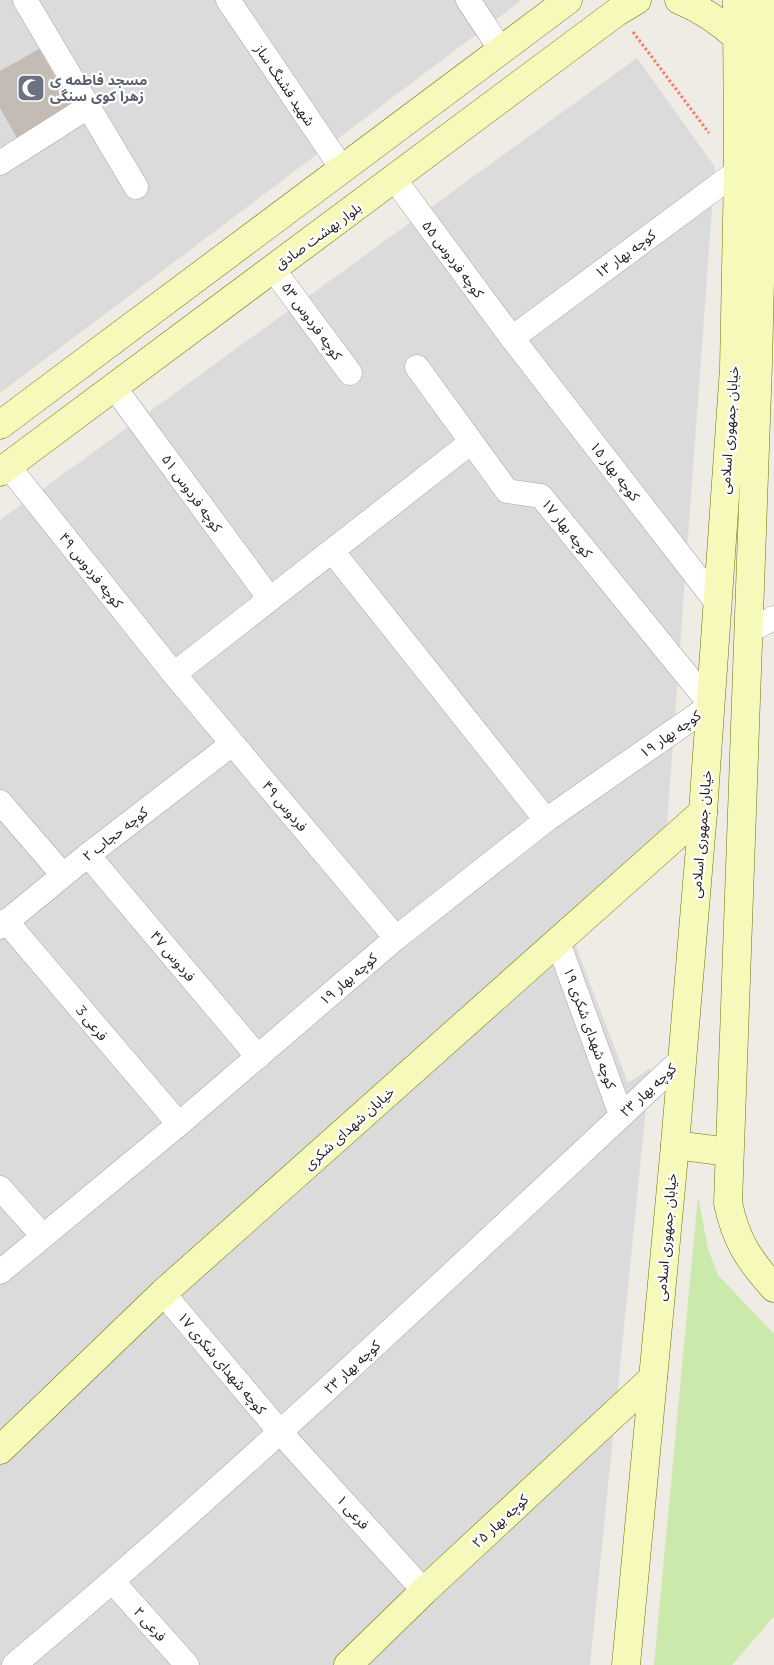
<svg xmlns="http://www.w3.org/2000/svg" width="774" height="1665" font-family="Montserrat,'Noto Sans Arabic',sans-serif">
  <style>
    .residential { fill: #dcdbdb }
    .grass { fill: #cae9ab }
    .building { fill: #c4bbb4 }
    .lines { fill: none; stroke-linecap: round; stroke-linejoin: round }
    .street-casing { stroke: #a5a5a5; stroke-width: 25 }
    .secondary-casing { stroke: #6a7506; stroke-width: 29 }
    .path { stroke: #f8796d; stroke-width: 3; stroke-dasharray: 2.5 2.5; stroke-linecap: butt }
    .street { stroke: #fff; stroke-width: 24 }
    .secondary { stroke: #f6f9b9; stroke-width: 28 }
    .labels { text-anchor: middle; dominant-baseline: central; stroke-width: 4.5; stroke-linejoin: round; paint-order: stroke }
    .worship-label { font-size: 14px; font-weight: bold; fill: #5b616d; stroke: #fff; text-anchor: start }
    .street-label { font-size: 14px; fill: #1e1e1e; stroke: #fff }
  </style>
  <rect width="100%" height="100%" fill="#efebe5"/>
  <g class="residential">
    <polygon points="0,0 522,0 0,393"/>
    <polygon points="637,58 715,167 664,866 572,936 628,1083 650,1068 590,1665 0,1665 0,520"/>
  </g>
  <polygon class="grass" points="698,1196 708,1249 718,1275 774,1334 774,1616 732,1665 654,1665"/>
  <polygon class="building" points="39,49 72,105 18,140 0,108 0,71"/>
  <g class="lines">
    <defs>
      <g id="street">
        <polyline points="25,0 136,187"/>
        <polyline points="228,0 343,170"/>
        <polyline points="468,0 501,50"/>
        <polyline points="0,163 88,107"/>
        <polyline points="395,180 512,338 718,604"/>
        <polyline points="273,269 350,373"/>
        <polyline points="512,338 738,171"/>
        <polyline points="114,387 270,599"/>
        <polyline points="8,466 174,674 396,938"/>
        <polyline points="333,552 546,820"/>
        <polyline points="747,632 774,618"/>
        <polyline points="174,674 470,443"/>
        <polyline points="0,802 63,875"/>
        <polyline points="88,855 258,1057"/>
        <polyline points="6,921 179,1124"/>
        <polyline points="0,927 88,855 232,744"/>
        <polyline points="558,942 621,1115"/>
        <polyline points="0,1188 43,1236"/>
        <polyline points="0,1272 179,1124 396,938 546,820 711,705 541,496 507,491 417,367"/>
        <polyline points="163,1293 281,1433 424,1591"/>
        <polyline points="113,1582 187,1665"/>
        <path d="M14,1665C244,1472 462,1264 682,1059"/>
      </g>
      <g id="secondary">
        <path d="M679,0C702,9 719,21 738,38"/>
        <path d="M760,0L763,159L758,364L728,1203C736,1241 749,1260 774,1288"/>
        <polyline points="0,425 568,0"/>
        <polyline points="0,472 617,12 637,0"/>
        <polyline points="675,1145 729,1152"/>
        <polyline points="0,1450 163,1293 703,812"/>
        <polyline points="348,1665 424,1591 653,1378"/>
        <polyline points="626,1665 675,1145 703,812 734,368 738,171 737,0"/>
      </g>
    </defs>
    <use href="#street" class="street-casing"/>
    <use href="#secondary" class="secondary-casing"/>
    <polyline class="path" points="633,32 709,133"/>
    <use href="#street" class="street"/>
    <use href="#secondary" class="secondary"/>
  </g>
  <defs>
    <symbol id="mosque-square" viewBox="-11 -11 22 22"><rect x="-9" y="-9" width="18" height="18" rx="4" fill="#6b7280" stroke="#fff"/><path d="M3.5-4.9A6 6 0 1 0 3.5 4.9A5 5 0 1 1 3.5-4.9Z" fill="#fff"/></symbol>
  </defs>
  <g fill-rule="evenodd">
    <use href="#mosque-square" x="15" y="72" width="32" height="32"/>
  </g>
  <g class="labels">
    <g class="worship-label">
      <text x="50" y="80">مسجد فاطمه ی<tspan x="50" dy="16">زهرا کوی سنگی</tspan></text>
    </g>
    <g class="street-label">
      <text transform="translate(285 85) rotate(56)">شهید فشنگ ساز</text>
      <text transform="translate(318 236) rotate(-36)">بلوار بهشت صادق</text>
      <text transform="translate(625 254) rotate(-36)">کوچه بهار ۱۳</text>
      <text transform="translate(453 259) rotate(53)">کوچه فردوس ۵۵</text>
      <text transform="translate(312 321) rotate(54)">کوچه فردوس ۵۳</text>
      <text transform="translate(729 430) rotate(-86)">خیابان جمهوری اسلامی</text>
      <text transform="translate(615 471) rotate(52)">کوچه بهار ۱۵</text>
      <text transform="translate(192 493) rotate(54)">کوچه فردوس ۵۱</text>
      <text transform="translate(567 528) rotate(51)">کوچه بهار ۱۷</text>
      <text transform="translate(91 570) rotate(51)">کوچه فردوس ۴۹</text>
      <text transform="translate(670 734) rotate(-35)">کوچه بهار ۱۹</text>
      <text transform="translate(285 806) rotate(50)">فردوس ۴۹</text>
      <text transform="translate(115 834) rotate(-38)">کوچه حجاب ۲</text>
      <text transform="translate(701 834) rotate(-85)">خیابان جمهوری اسلامی</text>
      <text transform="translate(173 956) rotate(50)">فردوس ۴۷</text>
      <text transform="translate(348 979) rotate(-41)">کوچه بهار ۱۹</text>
      <text transform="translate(92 1023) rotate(50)">فرعی 3</text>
      <text transform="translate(590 1028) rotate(70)">کوچه شهدای شکری ۱۹</text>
      <text transform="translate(648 1090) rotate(-43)">کوچه بهار ۲۳</text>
      <text transform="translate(349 1128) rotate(-42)">خیابان شهدای شکری</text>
      <text transform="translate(666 1237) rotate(-85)">خیابان جمهوری اسلامی</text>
      <text transform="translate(222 1363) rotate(50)">کوچه شهدای شکری ۱۷</text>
      <text transform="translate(352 1367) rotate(-43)">کوچه بهار ۲۳</text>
      <text transform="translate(353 1512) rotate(48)">فرعی ۱</text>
      <text transform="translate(500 1521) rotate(-43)">کوچه بهار ۲۵</text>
      <text transform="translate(150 1624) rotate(48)">فرعی ۲</text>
    </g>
  </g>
</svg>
